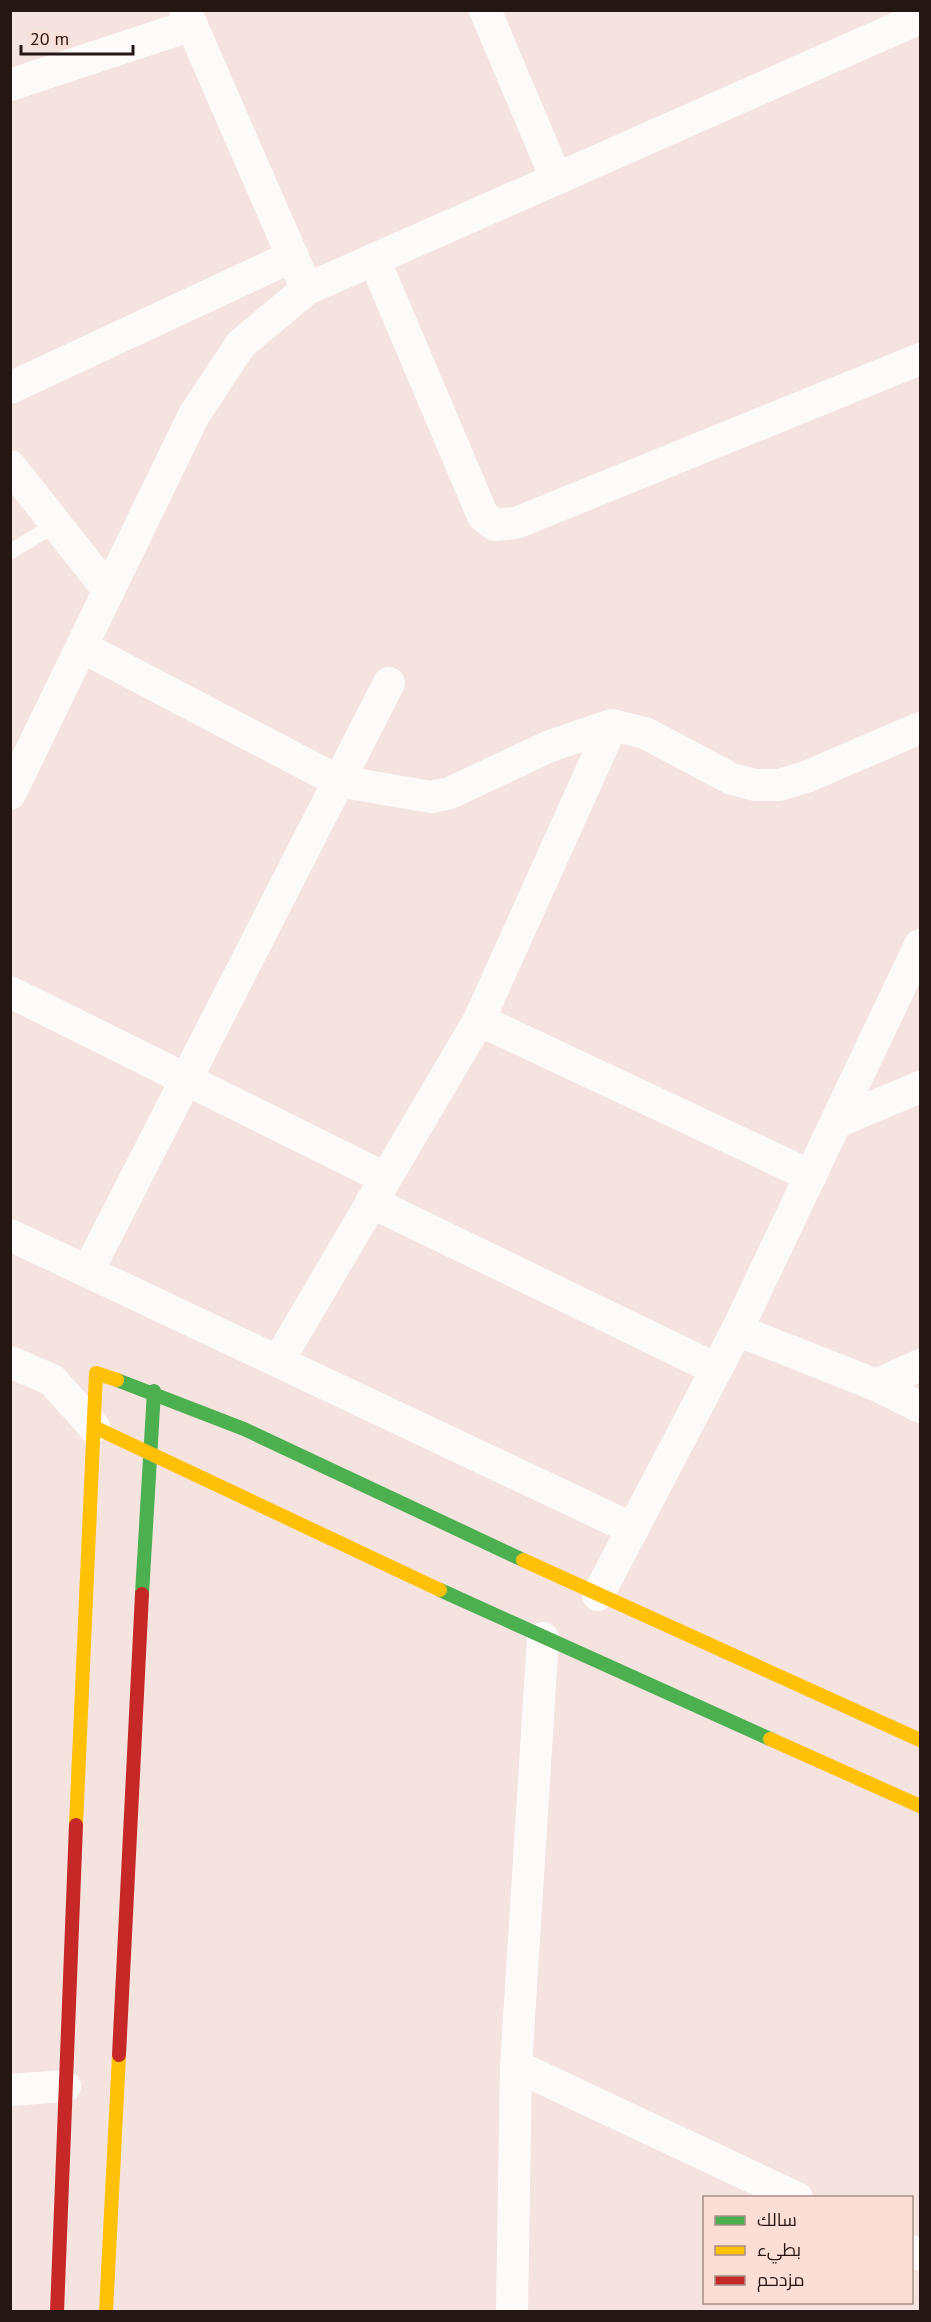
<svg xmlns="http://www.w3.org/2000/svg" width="931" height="2322" font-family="'PT Sans',Cairo,sans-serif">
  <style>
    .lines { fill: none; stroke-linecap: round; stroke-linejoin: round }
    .lane { stroke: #fdfbfa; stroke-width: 15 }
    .street { stroke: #fdfbfa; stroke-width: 32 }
    .fast { stroke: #4caf50; stroke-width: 14 }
    .slow { stroke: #ffc107; stroke-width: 14 }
    .jam { stroke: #c62828; stroke-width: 14 }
  </style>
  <rect width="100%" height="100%" fill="#f4e3de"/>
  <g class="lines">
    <polyline class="lane" points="10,552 56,524"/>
    <g class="street">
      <polyline points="185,10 301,276"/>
      <polyline points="485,10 556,178"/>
      <polyline points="10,85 192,25"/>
      <polyline points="374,259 483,516 495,525 516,523 920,359"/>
      <polyline points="10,388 293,256"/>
      <polyline points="10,466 109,591"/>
      <polyline points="82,647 338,781 431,797 450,793 550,746 612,725 645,733 732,779 755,785 779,785 806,777 920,728"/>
      <polyline points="10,794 194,415 241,344 307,289 920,18"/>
      <polyline points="10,992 385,1178"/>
      <polyline points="479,1020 811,1176"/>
      <polyline points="837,1122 920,1087"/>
      <polyline points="371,1202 716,1369"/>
      <polyline points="10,1235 633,1529"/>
      <polyline points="88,1271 389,683"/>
      <polyline points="737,1330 876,1385 920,1407"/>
      <polyline points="279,1360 479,1020 612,725"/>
      <polyline points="10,1362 52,1380 94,1427"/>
      <polyline points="876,1385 920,1365"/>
      <polyline points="598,1595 737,1330 920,945"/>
      <polyline points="516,2066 797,2198"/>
      <polyline points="10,2090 65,2086"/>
      <polyline points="912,2251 920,2255"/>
      <polyline points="512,2312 516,2066 543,1638"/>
    </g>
    <g class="fast">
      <polyline points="117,1380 244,1429 523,1560"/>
      <polyline points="440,1590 770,1739"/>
      <polyline points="142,1594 154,1391"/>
    </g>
    <g class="slow">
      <polyline points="94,1427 440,1590"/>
      <polyline points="523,1560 920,1740"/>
      <polyline points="770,1739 920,1806"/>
      <polyline points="76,1825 96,1373 117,1380"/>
      <polyline points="106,2312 119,2055"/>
    </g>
    <g class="jam">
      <polyline points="119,2055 142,1594"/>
      <polyline points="57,2312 76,1825"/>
    </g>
  </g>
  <rect width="931" height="2322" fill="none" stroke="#241713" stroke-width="24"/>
  <rect x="703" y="2196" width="210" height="108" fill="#fdded5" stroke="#a68e87" stroke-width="1.5"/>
  <rect x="715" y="2216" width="30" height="9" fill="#4caf50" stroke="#a68e87" stroke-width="1.5"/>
  <text x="757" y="2226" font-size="18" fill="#241713">سالك</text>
  <rect x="715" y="2246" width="30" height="9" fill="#ffc107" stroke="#a68e87" stroke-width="1.5"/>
  <text x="757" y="2256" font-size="18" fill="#241713">بطيء</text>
  <rect x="715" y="2276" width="30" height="9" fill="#c62828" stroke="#a68e87" stroke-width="1.5"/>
  <text x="757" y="2286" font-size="18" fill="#241713">مزدحم</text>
  <path d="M21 45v9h112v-9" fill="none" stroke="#241713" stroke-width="3"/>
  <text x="30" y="45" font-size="18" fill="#241713" stroke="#fdded5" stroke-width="4.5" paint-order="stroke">20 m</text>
</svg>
